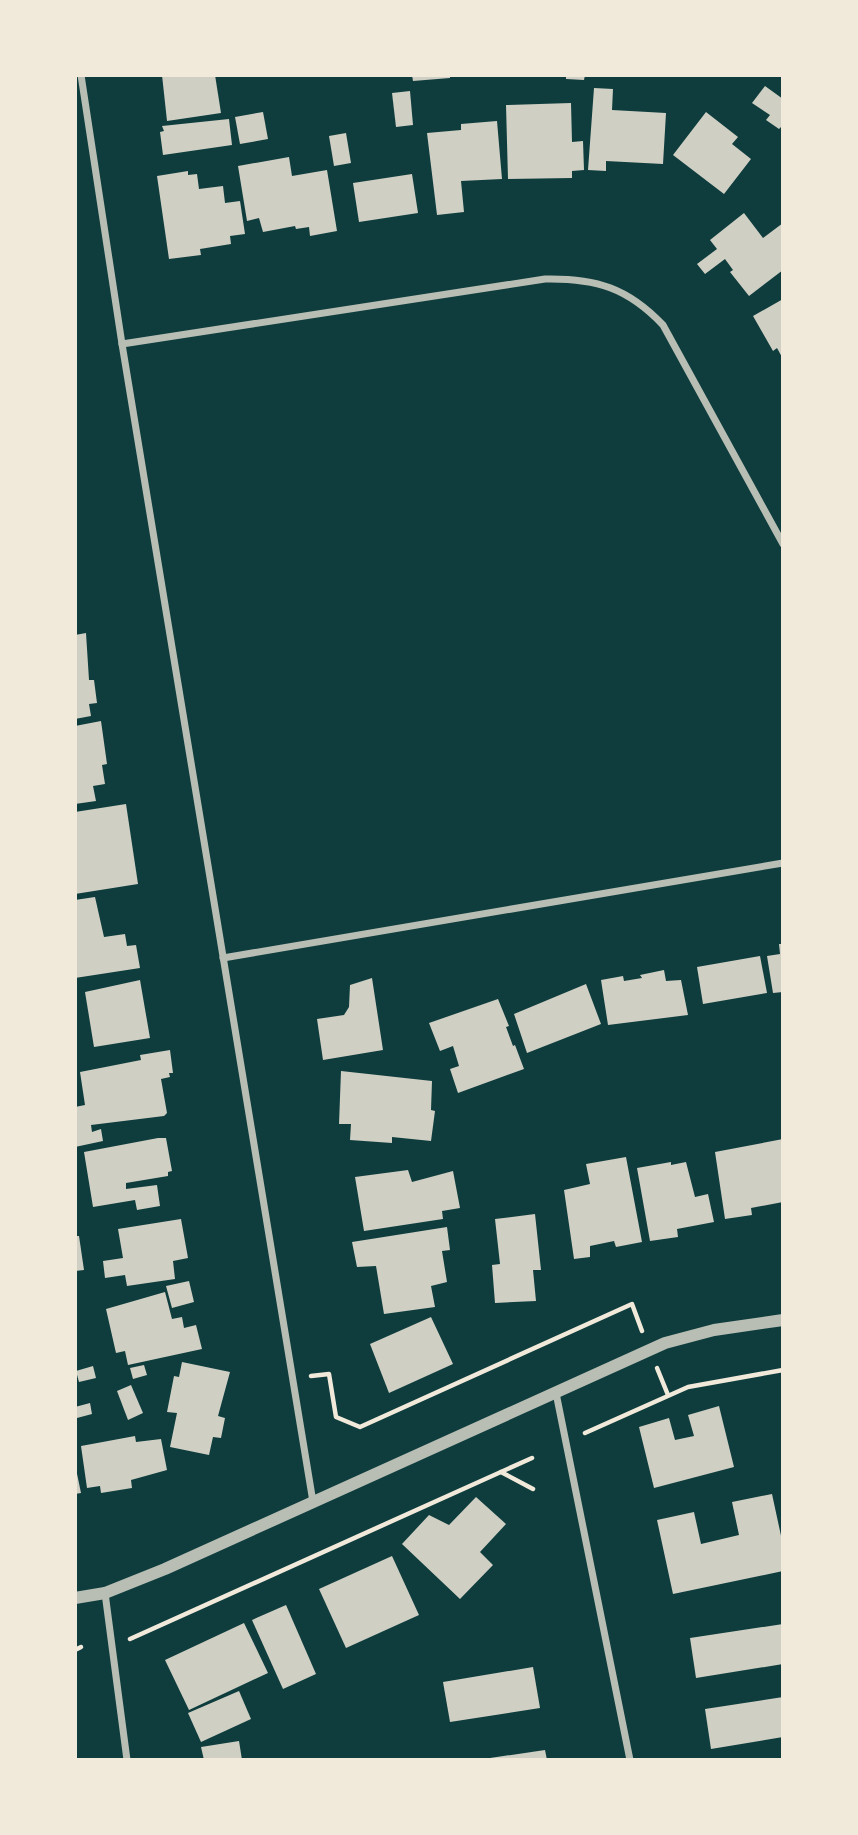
<svg xmlns="http://www.w3.org/2000/svg" width="858" height="1835" font-family="Spectral,serif">
  <style>
    .building { fill: #cfcfc3 }
    .lines { fill: none; stroke-linecap: round; stroke-linejoin: round }
    .path { stroke: #f1e9da; stroke-width: 4.5 }
    .minor { stroke: #b8beb3; stroke-width: 7 }
    .tertiary { stroke: #b8beb3; stroke-width: 12 }
  </style>
  <rect width="100%" height="100%" fill="#0f3d3e"/>
  <g class="building">
    <polygon points="162,75 215,75 221,113 167,121"/>
    <polygon points="412,75 450,75 450,78 413,81"/>
    <polygon points="566,75 585,75 584,80 566,79"/>
    <polygon points="765,86 783,99 783,125 779,129 766,120 770,115 752,103"/>
    <polygon points="594,88 613,89 612,110 666,113 663,164 606,161 606,171 588,170"/>
    <polygon points="410,91 413,125 396,127 392,93"/>
    <polygon points="571,103 572,142 583,141 584,170 572,171 572,178 508,179 506,105"/>
    <polygon points="263,112 268,139 240,144 235,117"/>
    <polygon points="706,112 738,137 732,144 751,159 724,194 673,155"/>
    <polygon points="229,119 232,145 163,155 160,132 164,131 162,126"/>
    <polygon points="497,121 502,179 461,181 464,212 437,215 427,133 461,130 461,124"/>
    <polygon points="346,133 351,163 334,166 329,136"/>
    <polygon points="289,157 292,176 327,170 337,231 310,236 309,227 296,229 295,226 263,232 259,218 247,221 238,166"/>
    <polygon points="188,171 188,175 197,174 199,189 223,186 225,203 240,201 245,234 230,236 231,244 200,249 201,255 169,259 157,176"/>
    <polygon points="412,174 418,213 359,222 353,183"/>
    <polygon points="744,213 763,238 783,223 783,270 749,296 730,272 733,270 725,259 705,274 697,264 717,249 710,240"/>
    <polygon points="783,299 783,359 777,348 773,351 753,316"/>
    <polygon points="86,633 89,680 94,680 97,703 89,704 91,716 75,719 75,635"/>
    <polygon points="101,721 107,764 102,765 105,784 93,786 96,801 75,804 75,726"/>
    <polygon points="126,804 138,884 75,894 75,812"/>
    <polygon points="95,897 104,937 125,934 127,946 136,945 140,968 75,978 75,900"/>
    <polygon points="779,944 783,944 783,992 773,993 767,956 780,954"/>
    <polygon points="760,956 767,993 703,1004 697,967"/>
    <polygon points="664,970 666,981 681,980 688,1015 608,1025 601,980 623,976 624,981 642,978 640,975"/>
    <polygon points="372,978 383,1050 323,1060 317,1019 344,1015 349,1007 350,985"/>
    <polygon points="140,980 150,1038 94,1047 85,992"/>
    <polygon points="586,984 601,1024 527,1053 514,1014"/>
    <polygon points="498,999 509,1026 506,1027 513,1046 515,1045 524,1069 458,1093 450,1069 459,1066 453,1046 440,1051 429,1023"/>
    <polygon points="170,1050 173,1073 169,1073 170,1077 161,1079 167,1113 164,1116 91,1125 92,1132 101,1129 103,1141 75,1147 75,1107 85,1105 80,1072 141,1060 140,1055"/>
    <polygon points="341,1071 432,1081 431,1110 435,1111 431,1141 392,1137 392,1143 350,1140 351,1124 339,1124"/>
    <polygon points="158,1138 166,1138 172,1171 168,1172 168,1176 126,1183 126,1189 157,1185 160,1206 137,1210 135,1200 93,1207 84,1152"/>
    <polygon points="783,1139 783,1202 751,1208 752,1215 725,1219 715,1152"/>
    <polygon points="626,1157 642,1242 616,1247 614,1241 590,1246 590,1257 574,1259 564,1190 590,1184 586,1164"/>
    <polygon points="671,1162 671,1165 686,1162 695,1197 708,1194 714,1222 677,1229 678,1237 650,1241 637,1168"/>
    <polygon points="408,1170 412,1182 453,1171 460,1208 442,1211 443,1219 364,1231 355,1177"/>
    <polygon points="535,1214 541,1270 533,1270 536,1301 495,1303 492,1265 500,1264 495,1219"/>
    <polygon points="181,1219 188,1258 173,1261 175,1279 127,1286 125,1275 105,1278 103,1261 123,1258 118,1229"/>
    <polygon points="447,1227 450,1250 442,1251 447,1282 431,1286 435,1307 384,1314 376,1266 357,1267 352,1242"/>
    <polygon points="75,1236 79,1236 84,1270 75,1271"/>
    <polygon points="189,1281 194,1302 172,1308 166,1286"/>
    <polygon points="165,1292 172,1319 182,1317 184,1328 196,1325 202,1349 128,1365 125,1351 116,1353 106,1309"/>
    <polygon points="431,1317 453,1364 389,1393 370,1344"/>
    <polygon points="182,1362 230,1372 218,1416 225,1418 221,1438 213,1437 209,1455 170,1447 177,1413 167,1412 174,1376 179,1377"/>
    <polygon points="144,1365 147,1375 133,1379 130,1368"/>
    <polygon points="93,1366 96,1378 79,1382 76,1371"/>
    <polygon points="131,1385 143,1413 128,1420 117,1391"/>
    <polygon points="90,1403 92,1414 77,1418 75,1407"/>
    <polygon points="719,1406 734,1467 654,1488 639,1427 669,1418 675,1440 694,1436 688,1415"/>
    <polygon points="135,1436 136,1442 161,1439 167,1470 131,1480 132,1488 101,1493 100,1486 87,1488 81,1446"/>
    <polygon points="75,1464 81,1493 75,1494"/>
    <polygon points="772,1494 783,1545 783,1571 673,1594 657,1520 694,1512 701,1544 739,1535 732,1502"/>
    <polygon points="476,1497 506,1524 480,1552 493,1565 460,1599 402,1544 429,1515 449,1525"/>
    <polygon points="392,1556 419,1615 346,1648 319,1589"/>
    <polygon points="286,1605 316,1674 283,1689 252,1620"/>
    <polygon points="244,1623 268,1673 189,1710 165,1660"/>
    <polygon points="783,1624 783,1664 696,1678 690,1638"/>
    <polygon points="533,1667 540,1708 450,1722 443,1682"/>
    <polygon points="239,1691 251,1719 201,1742 188,1713"/>
    <polygon points="783,1697 783,1737 711,1749 705,1709"/>
    <polygon points="239,1741 242,1760 204,1760 201,1747"/>
    <polygon points="545,1750 547,1760 490,1760 490,1758"/>
  </g>
  <g class="lines">
    <g class="path">
      <polyline points="657,1368 668,1395"/>
      <polyline points="311,1376 329,1374 336,1417 360,1427 632,1304 642,1331"/>
      <polyline points="585,1433 688,1387 783,1370"/>
      <polyline points="501,1472 533,1489"/>
      <polyline points="130,1639 532,1458"/>
      <polyline points="75,1650 81,1647"/>
    </g>
    <g class="minor">
      <polyline points="81,75 122,344 313,1502"/>
      <path d="M122,344L545,279C596,278 628,288 663,325L783,544"/>
      <polyline points="223,958 783,863"/>
      <polyline points="556,1393 630,1760"/>
      <polyline points="105,1593 127,1760"/>
    </g>
    <polyline class="tertiary" points="75,1598 105,1593 165,1569 665,1343 714,1330 783,1320"/>
  </g>
  <rect width="858" height="1835" fill="none" stroke="#f1e9da" stroke-width="154"/>
</svg>
